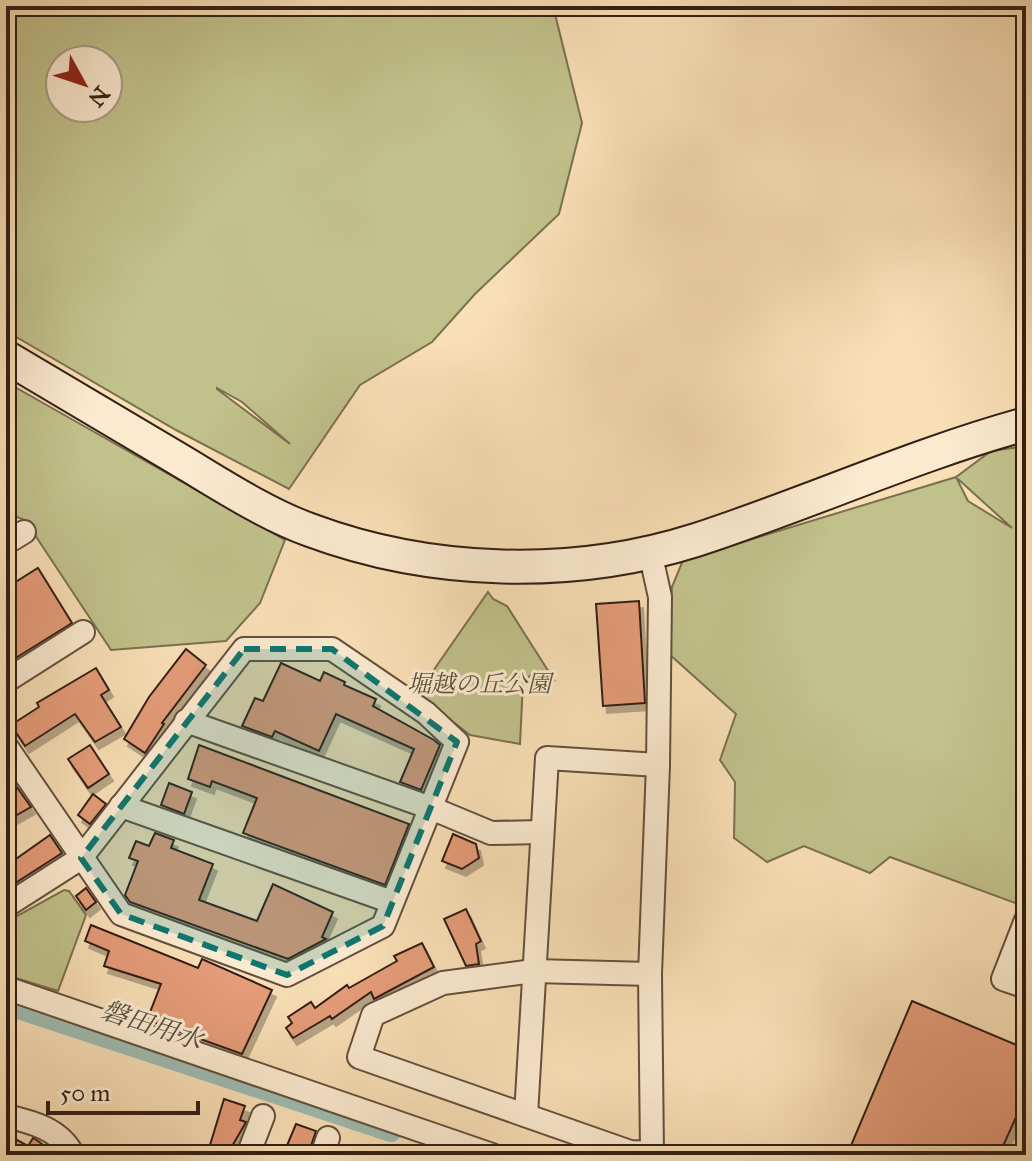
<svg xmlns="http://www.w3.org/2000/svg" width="1032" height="1161" font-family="'IM FELL Great Primer','Noto Serif JP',serif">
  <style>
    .green { fill: #c1c18b; stroke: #7a7050; stroke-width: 2; fill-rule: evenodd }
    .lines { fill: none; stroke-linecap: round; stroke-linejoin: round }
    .canal { stroke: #9ebcb1; stroke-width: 20 }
    .building { fill: #e59c79; stroke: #331f15; stroke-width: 2; filter: url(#shadow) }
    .street-casing { stroke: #644f3d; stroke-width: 26 }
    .secondary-casing { stroke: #331f15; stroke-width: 36 }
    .street { stroke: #fbead0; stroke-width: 22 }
    .secondary { stroke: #fbead0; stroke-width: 32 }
    .marked { fill: #0f766e; fill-opacity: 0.2; stroke: #0f766e; stroke-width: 6; stroke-dasharray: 16 10; stroke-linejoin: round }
    .labels { text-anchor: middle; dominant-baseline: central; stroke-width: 6; stroke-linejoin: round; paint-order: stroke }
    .park-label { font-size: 24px; font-style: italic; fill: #5e5038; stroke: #fbead0 }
    .water-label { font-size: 26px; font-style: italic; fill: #534e44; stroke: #fbead0 }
  </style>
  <defs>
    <filter id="shadow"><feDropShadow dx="4" dy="7" stdDeviation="0" flood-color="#0004"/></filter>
  </defs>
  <rect width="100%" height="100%" fill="#f9dfb6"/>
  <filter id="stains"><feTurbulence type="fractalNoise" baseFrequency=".0025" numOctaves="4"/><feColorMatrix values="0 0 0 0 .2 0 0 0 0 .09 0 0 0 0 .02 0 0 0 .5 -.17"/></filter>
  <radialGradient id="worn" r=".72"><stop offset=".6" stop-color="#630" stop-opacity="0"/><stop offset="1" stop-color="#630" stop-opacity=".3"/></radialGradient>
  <g class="green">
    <path d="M6,6H553L582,123L559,214L475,294L432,342L360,385L289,489L176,430L6,331ZM108,60V108H60V60ZM217,388L242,402L290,444L217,389Z"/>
    <polygon points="6,382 285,540 260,603 226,641 111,650 25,520 6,513"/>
    <path d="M1026,446V907L890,857L870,873L804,846L767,862L734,838L735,782L720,760L736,714L668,653L672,587L683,560L956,477L991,451ZM957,479H958L1012,528L968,501Z"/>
    <polygon points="488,592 493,599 507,606 554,680 531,675 523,682 520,744 470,735 417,694"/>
    <polygon points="64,890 69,891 86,915 58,991 6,975 6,922"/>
  </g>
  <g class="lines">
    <polyline class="canal" points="6,1005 391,1132"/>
  </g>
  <g class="building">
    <polygon points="38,568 72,623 6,664 6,588"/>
    <polygon points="639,601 645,703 603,706 596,604"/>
    <polygon points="186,649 206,665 162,723 164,724 145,753 124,739 149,697"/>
    <polygon points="281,663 320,681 324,672 345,682 344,685 376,699 373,706 434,740 440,745 421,790 400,782 414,749 336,714 319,751 275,731 272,737 242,726 255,698 263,701"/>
    <polygon points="96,668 109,690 101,695 121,727 95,742 75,714 25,746 11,725 39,707 37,703"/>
    <polygon points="90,745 109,774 88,788 68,759"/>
    <polygon points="199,745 409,824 385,885 243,833 257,798 212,781 210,787 188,779"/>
    <polygon points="169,783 192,792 184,814 161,805"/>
    <polygon points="16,786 31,807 6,821 6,793"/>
    <polygon points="93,794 106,804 90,824 78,815"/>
    <polygon points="155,833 174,840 171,848 213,864 199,900 257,921 273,884 333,912 322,937 326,939 288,959 130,902 125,895 138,861 129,858 136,841 149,846"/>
    <polygon points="453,834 476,844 479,858 462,869 442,861"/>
    <polygon points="50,835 62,853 6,889 6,866"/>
    <polygon points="86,888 96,902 86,910 76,896"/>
    <polygon points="466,909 481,941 476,944 479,964 466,966 444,919"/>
    <polygon points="91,925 198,968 202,959 272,990 242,1054 147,1020 161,984 104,966 109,951 85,941"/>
    <polygon points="422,943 434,967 374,999 371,992 332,1019 330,1016 293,1038 286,1028 292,1023 288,1017 311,1002 315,1008 347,985 349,988 397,961 394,956"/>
    <polygon points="912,1001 1026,1049 1026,1095 999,1155 847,1155"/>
    <polygon points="224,1099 245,1106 240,1120 246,1122 227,1155 207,1155"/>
    <polygon points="296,1124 316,1131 308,1155 283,1155"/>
    <polygon points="6,1134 28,1146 33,1138 38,1141 56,1155 6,1155"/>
  </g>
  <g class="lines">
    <defs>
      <g id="street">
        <polyline points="6,543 24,532"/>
        <polyline points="6,681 83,632"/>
        <polyline points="186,721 431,808 491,833 542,832"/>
        <polyline points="6,746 121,914 287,975 383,926 457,742 426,713 332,649 244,649 81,858 6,906"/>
        <polyline points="121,806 392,902"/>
        <polyline points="1026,920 1003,979 1026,987"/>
        <polyline points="650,974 534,971 443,983 373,1015 359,1057 630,1152 652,1153 650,974 658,765"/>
        <polyline points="6,988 492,1155"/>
        <polyline points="526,1115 547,758 658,765 660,597 650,552"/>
        <path d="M6,1116C32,1122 60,1129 73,1155"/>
        <polyline points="248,1155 263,1116"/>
        <polyline points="322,1155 328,1138"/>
      </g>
      <path id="secondary" d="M6,357C65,392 124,427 183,462C223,486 266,514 310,530C431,575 573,579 696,540C807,504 913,455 1026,424"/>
    </defs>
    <use href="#street" class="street-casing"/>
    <use href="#secondary" class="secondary-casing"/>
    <use href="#street" class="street"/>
    <use href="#secondary" class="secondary"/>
  </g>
  <path class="marked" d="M244,649H332L457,742L383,926L287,975L121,914L81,858Z"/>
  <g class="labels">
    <g class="park-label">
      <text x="479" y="684">堀越の丘公園</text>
    </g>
    <g class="water-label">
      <text transform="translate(152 1025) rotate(18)">磐田用水</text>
    </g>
  </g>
  <rect width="1032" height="1161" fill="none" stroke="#f9dfb6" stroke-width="32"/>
  <rect x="8" y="8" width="1016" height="1145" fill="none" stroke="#331f15" stroke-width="4"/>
  <rect x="16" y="16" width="1000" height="1129" fill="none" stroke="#331f15" stroke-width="2"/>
  <g transform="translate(84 84) rotate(130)"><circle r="38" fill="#fbead0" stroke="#ab9985" stroke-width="2"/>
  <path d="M0-6L14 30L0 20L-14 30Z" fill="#8f2418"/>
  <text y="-12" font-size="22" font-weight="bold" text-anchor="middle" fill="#331f15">N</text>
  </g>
  <path d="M48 1101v12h150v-12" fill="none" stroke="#331f15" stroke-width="4"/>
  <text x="60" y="1101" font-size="24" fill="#331f15" stroke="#fbead0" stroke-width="6" paint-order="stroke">50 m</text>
  <rect width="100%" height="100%" filter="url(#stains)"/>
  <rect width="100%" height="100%" fill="url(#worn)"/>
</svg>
